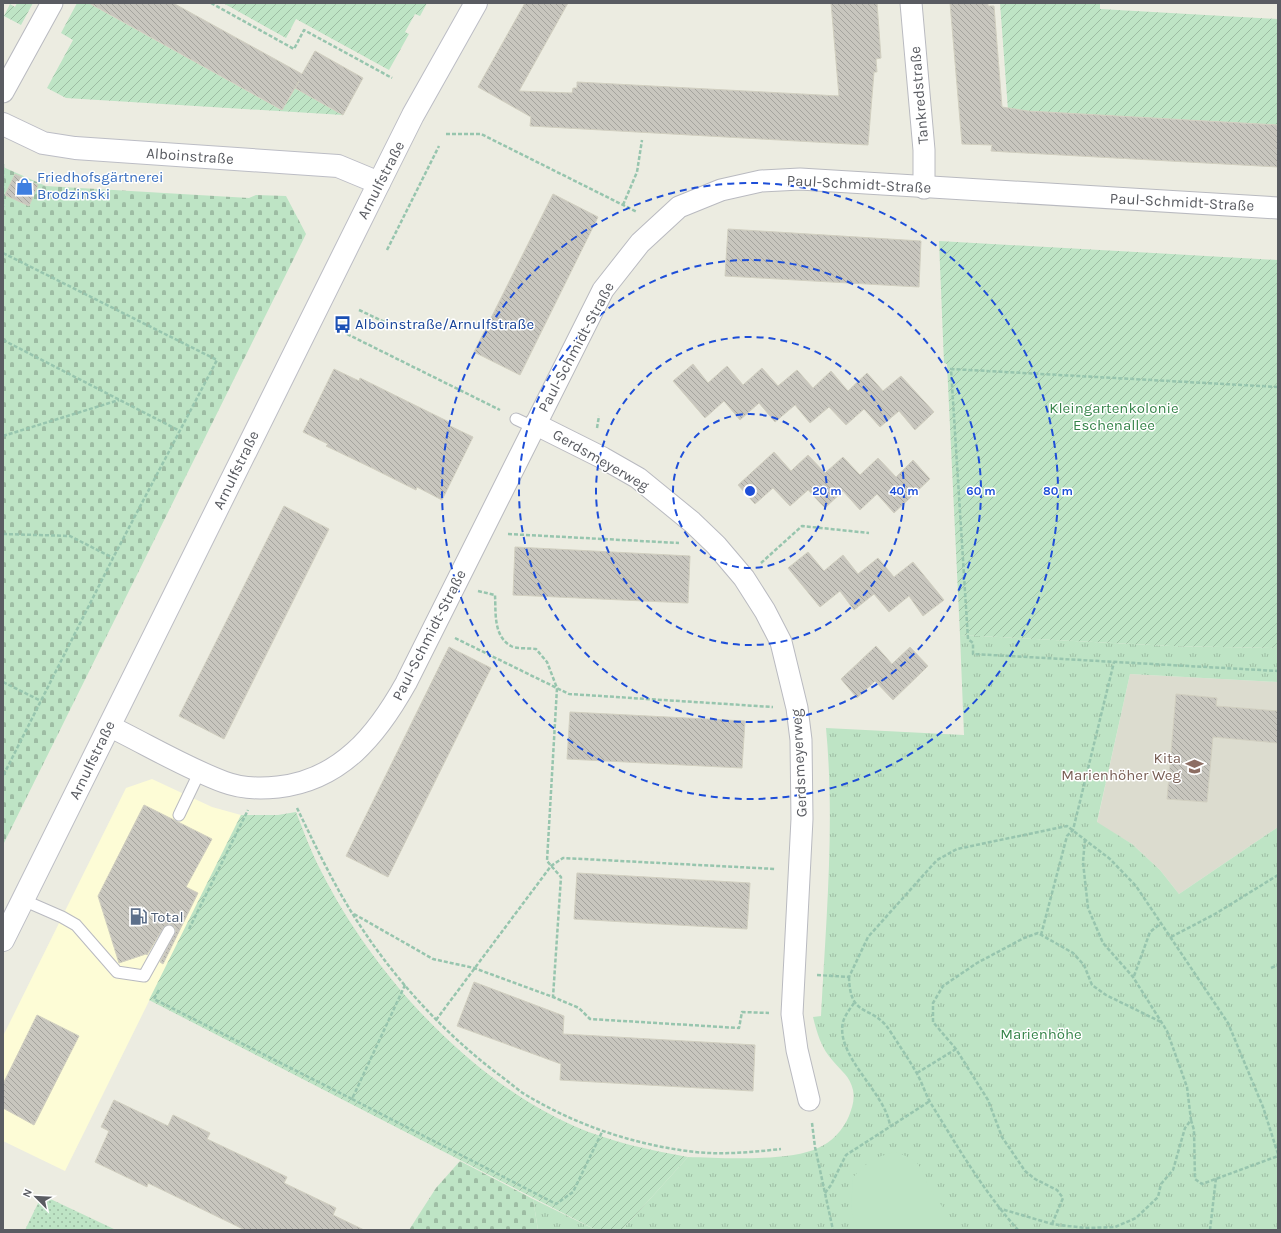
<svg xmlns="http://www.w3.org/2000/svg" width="1281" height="1233" font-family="Karla,sans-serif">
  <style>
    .commercial { fill: #fdfcd6 }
    .education { fill: #dcdccf }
    .grass { fill: url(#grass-dots) }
    .cemetery { fill: url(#cemetery-stones) }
    .park { fill: url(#park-tufts) }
    .garden { fill: url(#garden-furrows) }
    .pitch { fill: #bee4c5 }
    .building { fill: url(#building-back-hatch); stroke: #d1cfc0 }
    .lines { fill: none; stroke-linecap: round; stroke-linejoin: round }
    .lane-casing { stroke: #b9bac0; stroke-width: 13 }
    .street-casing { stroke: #b9bac0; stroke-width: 23 }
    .secondary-casing { stroke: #bcbdc5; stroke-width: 24 }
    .path { stroke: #97c5ae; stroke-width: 2.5; stroke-dasharray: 4 2; stroke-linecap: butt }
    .lane { stroke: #fff; stroke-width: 11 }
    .street { stroke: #fff; stroke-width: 21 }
    .secondary { stroke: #fff; stroke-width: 22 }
    .ring { fill: none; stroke: #1d4ed8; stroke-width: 2; stroke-dasharray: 7 5 }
    .labels { text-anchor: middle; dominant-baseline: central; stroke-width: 3; stroke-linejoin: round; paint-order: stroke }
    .street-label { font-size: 15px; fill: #5a5c62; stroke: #fff }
    .shop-label { font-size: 15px; fill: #366cbe; stroke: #fff; text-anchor: start }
    .transit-label { font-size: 15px; fill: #164399; stroke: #fff; text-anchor: start }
    .park-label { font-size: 15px; fill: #36844a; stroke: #fff }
    .education-label { font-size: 15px; fill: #785e54; stroke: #fff; text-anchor: end }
    .service-label { font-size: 15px; fill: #4e5e75; stroke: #fff; text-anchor: start }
    .centre { fill: #1d4ed8; stroke: #fff; stroke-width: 2 }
    .ring-label { font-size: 12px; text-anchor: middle; font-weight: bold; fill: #1d4ed8; stroke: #fff; stroke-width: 3; stroke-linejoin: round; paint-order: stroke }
  </style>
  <defs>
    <pattern id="grass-dots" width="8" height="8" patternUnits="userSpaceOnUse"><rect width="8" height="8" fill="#bee4c5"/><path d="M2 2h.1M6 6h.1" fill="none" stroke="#9dbca3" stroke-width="1.8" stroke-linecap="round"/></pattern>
    <pattern id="cemetery-stones" width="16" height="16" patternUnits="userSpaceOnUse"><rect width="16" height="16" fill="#bee4c5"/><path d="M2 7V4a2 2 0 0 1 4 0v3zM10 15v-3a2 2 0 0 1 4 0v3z" fill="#9dbca3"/></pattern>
    <pattern id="park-tufts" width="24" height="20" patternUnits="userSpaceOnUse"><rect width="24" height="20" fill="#bee4c5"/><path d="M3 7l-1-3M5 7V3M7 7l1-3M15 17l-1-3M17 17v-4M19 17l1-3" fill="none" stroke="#9dbca3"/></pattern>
    <pattern id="garden-furrows" width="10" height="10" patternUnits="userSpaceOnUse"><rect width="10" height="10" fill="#bee4c5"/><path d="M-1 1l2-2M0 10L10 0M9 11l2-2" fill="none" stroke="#9dbca3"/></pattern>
    <pattern id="building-back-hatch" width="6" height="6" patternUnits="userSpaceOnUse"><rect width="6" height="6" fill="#c8c6be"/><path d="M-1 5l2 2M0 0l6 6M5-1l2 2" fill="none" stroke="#a5a49e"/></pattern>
  </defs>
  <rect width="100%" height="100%" fill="#ecece1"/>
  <polygon class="commercial" points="152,779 212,807 241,815 65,1171 3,1141 3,1036 126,788"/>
  <polygon class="education" points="1130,674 1278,682 1278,827 1179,894 1160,870 1132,844 1097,823"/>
  <polygon class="grass" points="42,1195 116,1230 25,1230"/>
  <g class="cemetery">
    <polygon points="3,167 46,186 249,198 256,195 286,196 306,234 3,845"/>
    <polygon points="460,1161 533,1199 538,1230 409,1230 436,1188"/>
  </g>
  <g class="park">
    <path d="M960,635L1171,646L1278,648V682L1130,674L1097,822L1132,844L1160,870L1179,894L1278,827V1230H622L688,1157C721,1158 789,1162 818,1148C832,1142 843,1130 849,1116C852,1108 855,1100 853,1090C850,1076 841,1071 833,1061C821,1048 817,1033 813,1017L821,1016C826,921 835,824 826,728L964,735Z"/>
    <polygon points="533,1199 596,1230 538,1230"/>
  </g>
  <g class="garden">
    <polygon points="17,3 33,3 21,25 4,16 10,4 15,7"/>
    <polygon points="77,3 93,3 92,5 282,110 295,88 343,115 66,98 47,88 73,40 61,33"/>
    <polygon points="223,3 427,3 420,16 415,14 405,32 409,34 389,70 296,19 286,38"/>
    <polygon points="1000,3 1100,3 1100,9 1278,19 1278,125 1008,110"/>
    <polygon points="939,241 1278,260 1278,648 1171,646 960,635 947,364 944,363"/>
    <path d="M296,812C304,832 311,852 321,871C373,974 468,1079 574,1126C611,1142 649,1150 688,1157L622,1230H596L149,1000L241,815H278Z"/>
  </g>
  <path class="pitch" d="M894,1152C929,1162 917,1171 934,1195C942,1207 951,1218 960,1230H858L851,1210L853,1177L872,1159Z"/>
  <g class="building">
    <polygon points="89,3 173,3 302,74 315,51 363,78 343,115 295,88 299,81 282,110"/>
    <polygon points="525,3 568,3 519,91 572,93 573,88 577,88 577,82 839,96 831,3 877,3 881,58 876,59 877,72 874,72 868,145 530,126 531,117 478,87"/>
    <polygon points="950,3 988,3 988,6 994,6 1002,107 1028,111 1278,125 1278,167 1007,152 991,151 992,145 962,144"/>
    <polygon points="15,174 38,185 29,206 5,195"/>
    <polygon points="553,194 598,217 520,375 474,352"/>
    <polygon points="728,229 921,241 919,287 725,276"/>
    <polygon points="693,364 708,383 727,366 743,385 762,368 778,386 797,370 813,388 831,371 848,391 867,373 883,391 901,376 934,412 915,430 899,411 880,427 864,409 846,425 829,407 810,423 795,405 775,422 759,403 740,420 724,401 705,418 673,381"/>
    <polygon points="334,369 359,381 360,378 449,422 448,425 473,437 442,500 417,487 416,490 372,468 326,446 328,444 303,432"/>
    <polygon points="774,452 791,471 808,455 825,473 843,457 860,475 878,458 896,477 913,460 930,479 894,513 877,494 860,510 843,491 825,508 808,490 790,506 773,488 755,504 738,485"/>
    <polygon points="284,506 329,529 224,739 179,716"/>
    <polygon points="515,547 690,556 688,603 513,595"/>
    <polygon points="808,552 824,571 843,555 858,574 878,558 894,577 913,562 944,600 923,616 909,596 889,612 874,594 854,610 840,591 820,607 788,568"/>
    <polygon points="876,646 892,664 910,647 928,666 893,700 875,681 857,698 841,679"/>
    <polygon points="449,647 491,668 388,877 346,856"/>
    <polygon points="1176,694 1217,698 1216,706 1278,711 1278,743 1213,737 1207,802 1167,799"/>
    <polygon points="570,712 745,721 742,768 567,759"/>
    <polygon points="144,805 212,839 186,887 198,893 163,964 160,962 176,931 175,927 169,924 163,928 147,955 146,954 119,963 98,896"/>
    <polygon points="577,873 750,883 747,929 574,919"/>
    <polygon points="474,982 564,1016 563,1034 755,1045 753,1091 560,1080 561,1064 457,1026"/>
    <polygon points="37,1015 79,1036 34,1125 3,1108 3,1084"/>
    <polygon points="114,1100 168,1126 173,1115 210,1133 207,1139 287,1177 284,1183 336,1208 333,1215 364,1230 245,1230 148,1183 147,1187 95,1162 109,1131 101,1127"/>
  </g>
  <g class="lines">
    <defs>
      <g id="lane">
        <polyline points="516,419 533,427"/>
        <polyline points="179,815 200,771"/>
        <polyline points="23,900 62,917 76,925 117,972 144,976 169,931"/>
      </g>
      <g id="street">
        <polyline points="911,3 924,150 924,188"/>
        <polyline points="3,92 52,3"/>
        <polyline points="535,424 603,458 638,478 692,522 716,545 744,578 765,611 781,642 797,708 801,740 802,819 792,1014 797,1050 809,1100"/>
        <path d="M109,726C146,744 186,768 224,782C240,788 260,789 278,787C341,780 377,735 406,683L603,290L640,243L679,207L721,190L761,181L800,179L1278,208"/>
      </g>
      <g id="secondary">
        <polyline points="3,124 43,143 75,148 338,166 379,183"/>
        <polyline points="3,940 379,183 413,115 476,3"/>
      </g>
    </defs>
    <use href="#lane" class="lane-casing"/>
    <use href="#street" class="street-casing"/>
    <use href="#secondary" class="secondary-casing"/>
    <g class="path">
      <polyline points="211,3 294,49 304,30 392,78"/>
      <polyline points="446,134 481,134 637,212"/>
      <polyline points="3,164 3,207"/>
      <polyline points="623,205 637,172 642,140"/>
      <polyline points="387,250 439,146"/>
      <polyline points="3,253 217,360 113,558 3,776"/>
      <polyline points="359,310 389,324"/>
      <polyline points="342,324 350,328"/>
      <polyline points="347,334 500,410"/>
      <polyline points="3,340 180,431"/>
      <polyline points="1278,387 951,369 968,639 973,643 973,654 1278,671"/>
      <polyline points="597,428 599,416"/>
      <polyline points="3,436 119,400"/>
      <polyline points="3,534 70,536 113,558"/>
      <polyline points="508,534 679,543"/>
      <polyline points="761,563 802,526 869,533"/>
      <path d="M478,591L495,595C496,612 493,636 511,646C516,649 529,648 536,649L547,662L557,688L547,861L561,877L553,997"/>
      <polyline points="455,638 569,694 773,707"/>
      <polyline points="3,682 41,701"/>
      <path d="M297,808C314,843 331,879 352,913C390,974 440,1030 498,1074C507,1080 516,1089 526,1095C578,1126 635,1145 695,1152C724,1155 753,1152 781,1149"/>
      <polyline points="1085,839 1083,862 1088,908 1103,943 1133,977 1167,1031 1187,1087 1191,1120"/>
      <polyline points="354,914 433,959 474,968 553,997 579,1008 590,1019 739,1028 742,1012 769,1013"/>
      <polyline points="189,929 248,810"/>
      <polyline points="1041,935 1067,836 1073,830 1114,662"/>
      <polyline points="1171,937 1215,914 1278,875"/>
      <polyline points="1271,968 1278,965"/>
      <polyline points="817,975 849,977 868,937 937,860 957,849 1067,826 1110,859 1136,886 1228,1023 1263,1107 1278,1154"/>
      <polyline points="1134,976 1150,932 1161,923"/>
      <path d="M849,977C850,1020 872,1003 890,1031C899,1045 908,1058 916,1072C922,1082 925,1093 930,1102C957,1146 984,1192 1018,1230"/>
      <polyline points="159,990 154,999 352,1099 405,985"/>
      <path d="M854,1003C850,1009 845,1015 843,1022C835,1056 886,1093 890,1126"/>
      <polyline points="436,1020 551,866 563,858 776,869"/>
      <polyline points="917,1073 956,1049"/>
      <polyline points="352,1099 556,1204 573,1192 602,1132"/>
      <polyline points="812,1123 815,1147 833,1230"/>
      <polyline points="825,1193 831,1185 846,1155 930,1101"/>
      <polyline points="998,1208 1052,1224 1085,1228 1115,1227 1136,1218 1158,1197 1161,1184 1173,1170 1185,1128 1191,1120 1194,1130 1195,1179 1202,1184 1278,1156"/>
      <polyline points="1052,1224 1063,1198 1057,1190 1035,1179 1025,1171 1002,1137 988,1100 956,1049 933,1022 933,1003 943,986 977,963 1024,938 1038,933 1073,953 1084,965 1092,985 1106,995 1161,1022"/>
      <polyline points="1210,1230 1216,1178"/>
    </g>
    <use href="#lane" class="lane"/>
    <use href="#street" class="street"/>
    <use href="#secondary" class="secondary"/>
  </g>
  <g class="ring">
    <circle cx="750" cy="491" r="77"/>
    <circle cx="750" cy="491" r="154"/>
    <circle cx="750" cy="491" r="231"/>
    <circle cx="750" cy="491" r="308"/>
  </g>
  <defs>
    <symbol id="shop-bare" viewBox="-9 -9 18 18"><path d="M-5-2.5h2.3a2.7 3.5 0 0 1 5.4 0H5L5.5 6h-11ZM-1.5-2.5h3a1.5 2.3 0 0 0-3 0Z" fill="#3f7fe0" stroke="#fff" stroke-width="2.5" paint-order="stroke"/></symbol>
    <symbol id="bus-bare" viewBox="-9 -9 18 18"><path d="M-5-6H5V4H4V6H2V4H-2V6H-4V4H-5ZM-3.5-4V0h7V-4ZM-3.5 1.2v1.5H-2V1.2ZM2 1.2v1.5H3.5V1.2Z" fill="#1a4fb4" stroke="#fff" stroke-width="2.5" paint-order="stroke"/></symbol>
    <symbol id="school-bare" viewBox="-9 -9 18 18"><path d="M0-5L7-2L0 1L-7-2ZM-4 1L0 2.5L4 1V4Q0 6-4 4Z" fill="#8d6e63" stroke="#fff" stroke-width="2.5" paint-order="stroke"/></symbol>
    <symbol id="fuel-bare" viewBox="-9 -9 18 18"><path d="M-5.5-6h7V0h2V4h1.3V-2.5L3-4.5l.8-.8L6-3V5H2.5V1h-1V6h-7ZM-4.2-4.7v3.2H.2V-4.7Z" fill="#5c6f8a" stroke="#fff" stroke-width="2.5" paint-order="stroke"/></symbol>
  </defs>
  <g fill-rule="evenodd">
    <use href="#shop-bare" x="12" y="174" width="25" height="25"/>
    <use href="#bus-bare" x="330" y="312" width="25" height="25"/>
    <use href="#school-bare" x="1182" y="754" width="25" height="25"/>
    <use href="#fuel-bare" x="126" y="904" width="25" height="25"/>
  </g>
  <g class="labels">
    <g class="street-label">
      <text transform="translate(919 95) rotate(-95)">Tankredstraße</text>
      <text transform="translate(190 156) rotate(4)">Alboinstraße</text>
      <text transform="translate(381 180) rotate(-63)">Arnulfstraße</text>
      <text transform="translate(859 184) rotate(3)">Paul-Schmidt-Straße</text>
      <text transform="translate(1182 202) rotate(3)">Paul-Schmidt-Straße</text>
      <text transform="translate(576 347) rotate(-62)">Paul-Schmidt-Straße</text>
      <text transform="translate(601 460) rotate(30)">Gerdsmeyerweg</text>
      <text transform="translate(236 470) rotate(-64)">Arnulfstraße</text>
      <text transform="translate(429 635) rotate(-63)">Paul-Schmidt-Straße</text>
      <text transform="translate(92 760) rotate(-64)">Arnulfstraße</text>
      <text transform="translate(799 763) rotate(-93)">Gerdsmeyerweg</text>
    </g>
    <g class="shop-label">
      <text x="37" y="177">Friedhofsgärtnerei<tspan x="37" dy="17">Brodzinski</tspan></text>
    </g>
    <g class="transit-label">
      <text x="355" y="324">Alboinstraße/Arnulfstraße</text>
    </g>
    <g class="park-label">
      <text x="1114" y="408">Kleingartenkolonie<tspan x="1114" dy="17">Eschenallee</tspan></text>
      <text x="1041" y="1034">Marienhöhe</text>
    </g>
    <g class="education-label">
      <text x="1181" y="758">Kita<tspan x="1181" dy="17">Marienhöher Weg</tspan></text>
    </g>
    <g class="service-label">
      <text x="151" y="917">Total</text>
    </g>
  </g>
  <circle cx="750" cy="491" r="6" class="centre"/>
  <g class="ring-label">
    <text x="827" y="495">20 m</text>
    <text x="904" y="495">40 m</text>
    <text x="981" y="495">60 m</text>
    <text x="1058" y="495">80 m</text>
  </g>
  <rect width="1281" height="1233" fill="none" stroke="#5a5c62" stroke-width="8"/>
  <g transform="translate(36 1197) rotate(294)" stroke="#ffffff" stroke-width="3" paint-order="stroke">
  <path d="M0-3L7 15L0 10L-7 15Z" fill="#5a5c62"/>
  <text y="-6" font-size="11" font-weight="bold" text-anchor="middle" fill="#5a5c62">N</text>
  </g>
</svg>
